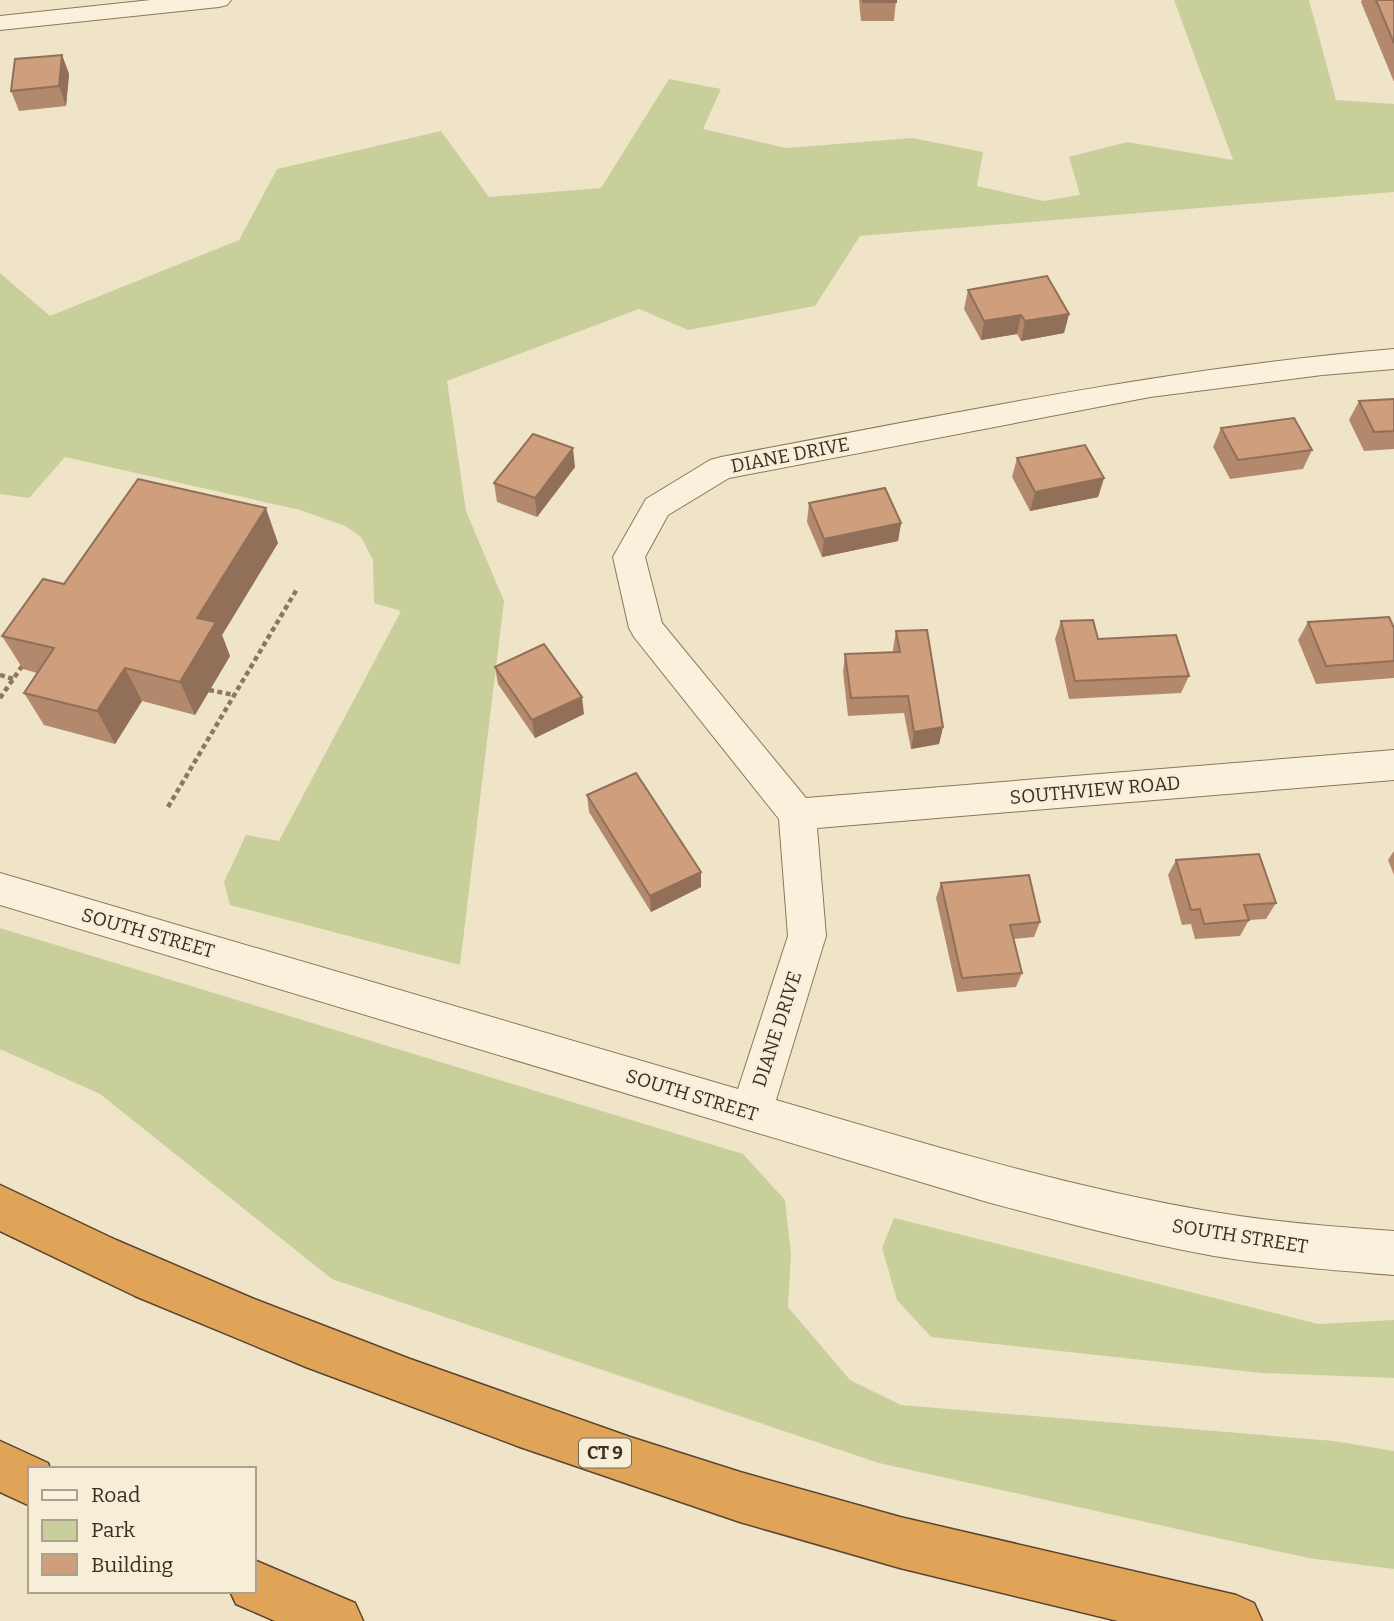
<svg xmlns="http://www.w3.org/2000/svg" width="1394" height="1621" font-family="Bitter,serif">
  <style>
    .green { fill: #c9cf9b }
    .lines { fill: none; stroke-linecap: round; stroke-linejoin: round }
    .minor-casing { stroke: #8d765c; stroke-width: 2 }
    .motorway-casing { stroke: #5b4430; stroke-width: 3 }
    .path { stroke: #8d765c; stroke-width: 4.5; stroke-dasharray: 5 3.5; stroke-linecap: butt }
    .minor { fill: #faf1dc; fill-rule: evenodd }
    .motorway { fill: #e0a458; fill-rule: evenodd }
    .wall { fill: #b2896c }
    .shaded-wall { fill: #916f58 }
    .building { fill: #cf9f7d; stroke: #916f58; stroke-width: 2 }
    .labels { text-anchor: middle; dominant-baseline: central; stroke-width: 5; stroke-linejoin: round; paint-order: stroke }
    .shield { fill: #f7eed8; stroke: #756857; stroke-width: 2 }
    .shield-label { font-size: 18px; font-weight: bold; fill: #3d2e20 }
    .street-label { font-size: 19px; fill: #3d2e20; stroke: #f7eed8 }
  </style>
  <rect width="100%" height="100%" fill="#f0e4c8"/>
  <g class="green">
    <polygon points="1174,0 1309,0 1336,100 1394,104 1394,192 860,236 815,306 688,330 639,309 447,381 466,511 504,601 460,965 230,905 224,882 246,835 279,841 401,611 374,603 373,560 361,537 345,526 300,510 65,457 29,498 0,494 0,273 50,316 239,240 277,169 441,131 489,197 601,188 669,79 721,89 703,129 786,148 912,138 983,152 977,186 1043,201 1080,195 1069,157 1127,142 1233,160"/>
    <polygon points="0,928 743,1154 785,1200 791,1254 788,1307 850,1380 901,1405 1334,1441 1394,1451 1394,1569 1308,1558 879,1463 332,1279 100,1094 0,1049"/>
    <polygon points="894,1218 1318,1324 1394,1320 1394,1378 1262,1373 931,1337 897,1300 882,1248"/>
  </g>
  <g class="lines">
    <defs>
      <g id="minor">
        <polygon points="151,0 231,0 227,5 219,7 0,30 0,16"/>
        <path d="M1394,349V369L1322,375L1150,397L729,478L668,515L645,557L662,623L806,798L1394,750V780L817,828L826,936L776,1100C920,1142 1065,1187 1214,1212C1273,1222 1334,1227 1394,1231V1275C1334,1270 1274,1266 1214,1256C1137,1242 1062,1222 987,1202L0,905V873L738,1089L788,936L779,819L634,637L629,628L613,557L646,499L710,460L721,457C945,415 1167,368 1394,349Z"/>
      </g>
      <g id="motorway">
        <polygon points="0,1185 116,1240 254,1299 410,1359 630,1437 740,1472 900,1517 1236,1595 1254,1603 1262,1621 1118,1621 900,1568 740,1522 520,1447 306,1367 135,1296 0,1231"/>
        <polygon points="0,1441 48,1463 50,1469 30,1469 30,1506 0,1492"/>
        <polygon points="254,1560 355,1603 363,1621 275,1621 236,1604 230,1591 254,1591"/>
      </g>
    </defs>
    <use href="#minor" class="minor-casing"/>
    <use href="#motorway" class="motorway-casing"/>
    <g class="path">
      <polyline points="0,675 13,679"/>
      <polyline points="209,690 234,695"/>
      <polyline points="0,698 25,662"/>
      <polyline points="168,807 297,589"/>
    </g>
    <use href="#minor" class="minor"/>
    <use href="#motorway" class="motorway"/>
  </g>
  <g class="wall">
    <polygon points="859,0 896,0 894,21 861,21"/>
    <polygon points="1362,0 1394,0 1394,82 1361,2"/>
    <polygon points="62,55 69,74 66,106 19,111 11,91"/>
    <polygon points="968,290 1069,314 1064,333 1021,341 1017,334 981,340 964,309"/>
    <polygon points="1394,399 1394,449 1364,451 1349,420 1359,401"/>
    <polygon points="1221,428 1312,450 1303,469 1230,479 1213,447"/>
    <polygon points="1017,458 1104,478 1098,497 1030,511 1012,477"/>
    <polygon points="575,467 537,517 497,502 494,483"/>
    <polygon points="809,503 901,523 898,541 822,557 807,522"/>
    <polygon points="278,543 222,635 230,656 195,715 142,701 115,744 44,725 24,693 37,673 23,669 2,636"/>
    <polygon points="1061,621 1098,639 1189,676 1181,693 1069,699 1055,639"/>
    <polygon points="1308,622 1394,628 1394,678 1316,684 1298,640"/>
    <polygon points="896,631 943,727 939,744 911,749 904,713 848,716 843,672 845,654 893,653 893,649"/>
    <polygon points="495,667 584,714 535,738 498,684"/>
    <polygon points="587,795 701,887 651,912 589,812"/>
    <polygon points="1394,851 1394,875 1388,860"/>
    <polygon points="1176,860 1276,903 1266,919 1249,920 1240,936 1195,939 1191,924 1182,925 1168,875"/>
    <polygon points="941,883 1040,922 1034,937 1014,939 1022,973 1016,987 957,992 936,898"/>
  </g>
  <g class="shaded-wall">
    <polygon points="62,55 69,74 66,106 59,86"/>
    <polygon points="1069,314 1064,333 1021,341 1025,321"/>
    <polygon points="1021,315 1017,334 981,340 984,321"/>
    <polygon points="573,448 575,467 537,517 535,498"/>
    <polygon points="1104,478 1098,497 1030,511 1035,492"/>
    <polygon points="266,508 278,543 222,635 230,656 195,715 180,682 197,618"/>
    <polygon points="901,523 898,541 822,557 824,539"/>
    <polygon points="125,668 142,701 115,744 97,711"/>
    <polygon points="582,697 584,714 535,738 532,720"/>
    <polygon points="943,727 939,744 911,749 914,732"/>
    <polygon points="701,872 701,887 651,912 650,896"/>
  </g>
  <g class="building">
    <rect x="863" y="0" width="33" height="2"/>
    <polygon points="1376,0 1394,0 1394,43"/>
    <polygon points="62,55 59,86 11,91 15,59"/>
    <polygon points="1047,276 1069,314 1025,321 1021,315 984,321 968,290"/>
    <polygon points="1394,399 1394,431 1374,432 1359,401"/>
    <polygon points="1294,418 1312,450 1238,460 1221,428"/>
    <polygon points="533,434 573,448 535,498 494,483"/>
    <polygon points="1085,445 1104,478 1035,492 1017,458"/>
    <polygon points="138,479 266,508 197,618 216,622 180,682 125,668 97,711 24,693 54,648 2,636 43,579 64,584"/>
    <polygon points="885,488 901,523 824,539 809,503"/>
    <polygon points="1389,617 1394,628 1394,661 1326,666 1308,622"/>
    <polygon points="1093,620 1098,639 1176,635 1189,676 1075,681 1061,621"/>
    <polygon points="927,630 943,727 914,732 908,696 851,698 845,654 900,652 896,631"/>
    <polygon points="544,644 582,697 532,720 495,667"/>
    <polygon points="636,773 701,872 650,896 587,795"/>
    <polygon points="1259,854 1276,903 1244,905 1249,920 1204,924 1200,909 1191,910 1176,860"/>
    <polygon points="1029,875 1040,922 1010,925 1022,973 962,978 941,883"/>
  </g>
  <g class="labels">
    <rect class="shield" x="579" y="1438.5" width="52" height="29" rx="5"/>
    <g class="shield-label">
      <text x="605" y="1453">CT 9</text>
    </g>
    <g class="street-label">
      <text transform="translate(790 455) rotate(-11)">DIANE DRIVE</text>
      <text transform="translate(1095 790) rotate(-5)">SOUTHVIEW ROAD</text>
      <text transform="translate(148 933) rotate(16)">SOUTH STREET</text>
      <text transform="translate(777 1029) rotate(-72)">DIANE DRIVE</text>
      <text transform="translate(692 1095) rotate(17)">SOUTH STREET</text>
      <text transform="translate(1240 1236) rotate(9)">SOUTH STREET</text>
    </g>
  </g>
  <rect x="28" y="1467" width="228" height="126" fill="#f7eed8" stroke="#ada18e" stroke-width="2"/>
  <rect x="42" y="1490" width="35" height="10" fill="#faf1dc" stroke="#ada18e" stroke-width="2"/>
  <text x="91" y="1502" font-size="21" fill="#3d2e20">Road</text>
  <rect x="42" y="1520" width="35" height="21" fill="#c9cf9b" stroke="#ada18e" stroke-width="2"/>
  <text x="91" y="1537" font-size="21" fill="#3d2e20">Park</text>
  <rect x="42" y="1554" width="35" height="21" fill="#cf9f7d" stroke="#ada18e" stroke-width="2"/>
  <text x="91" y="1572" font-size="21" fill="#3d2e20">Building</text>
</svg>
